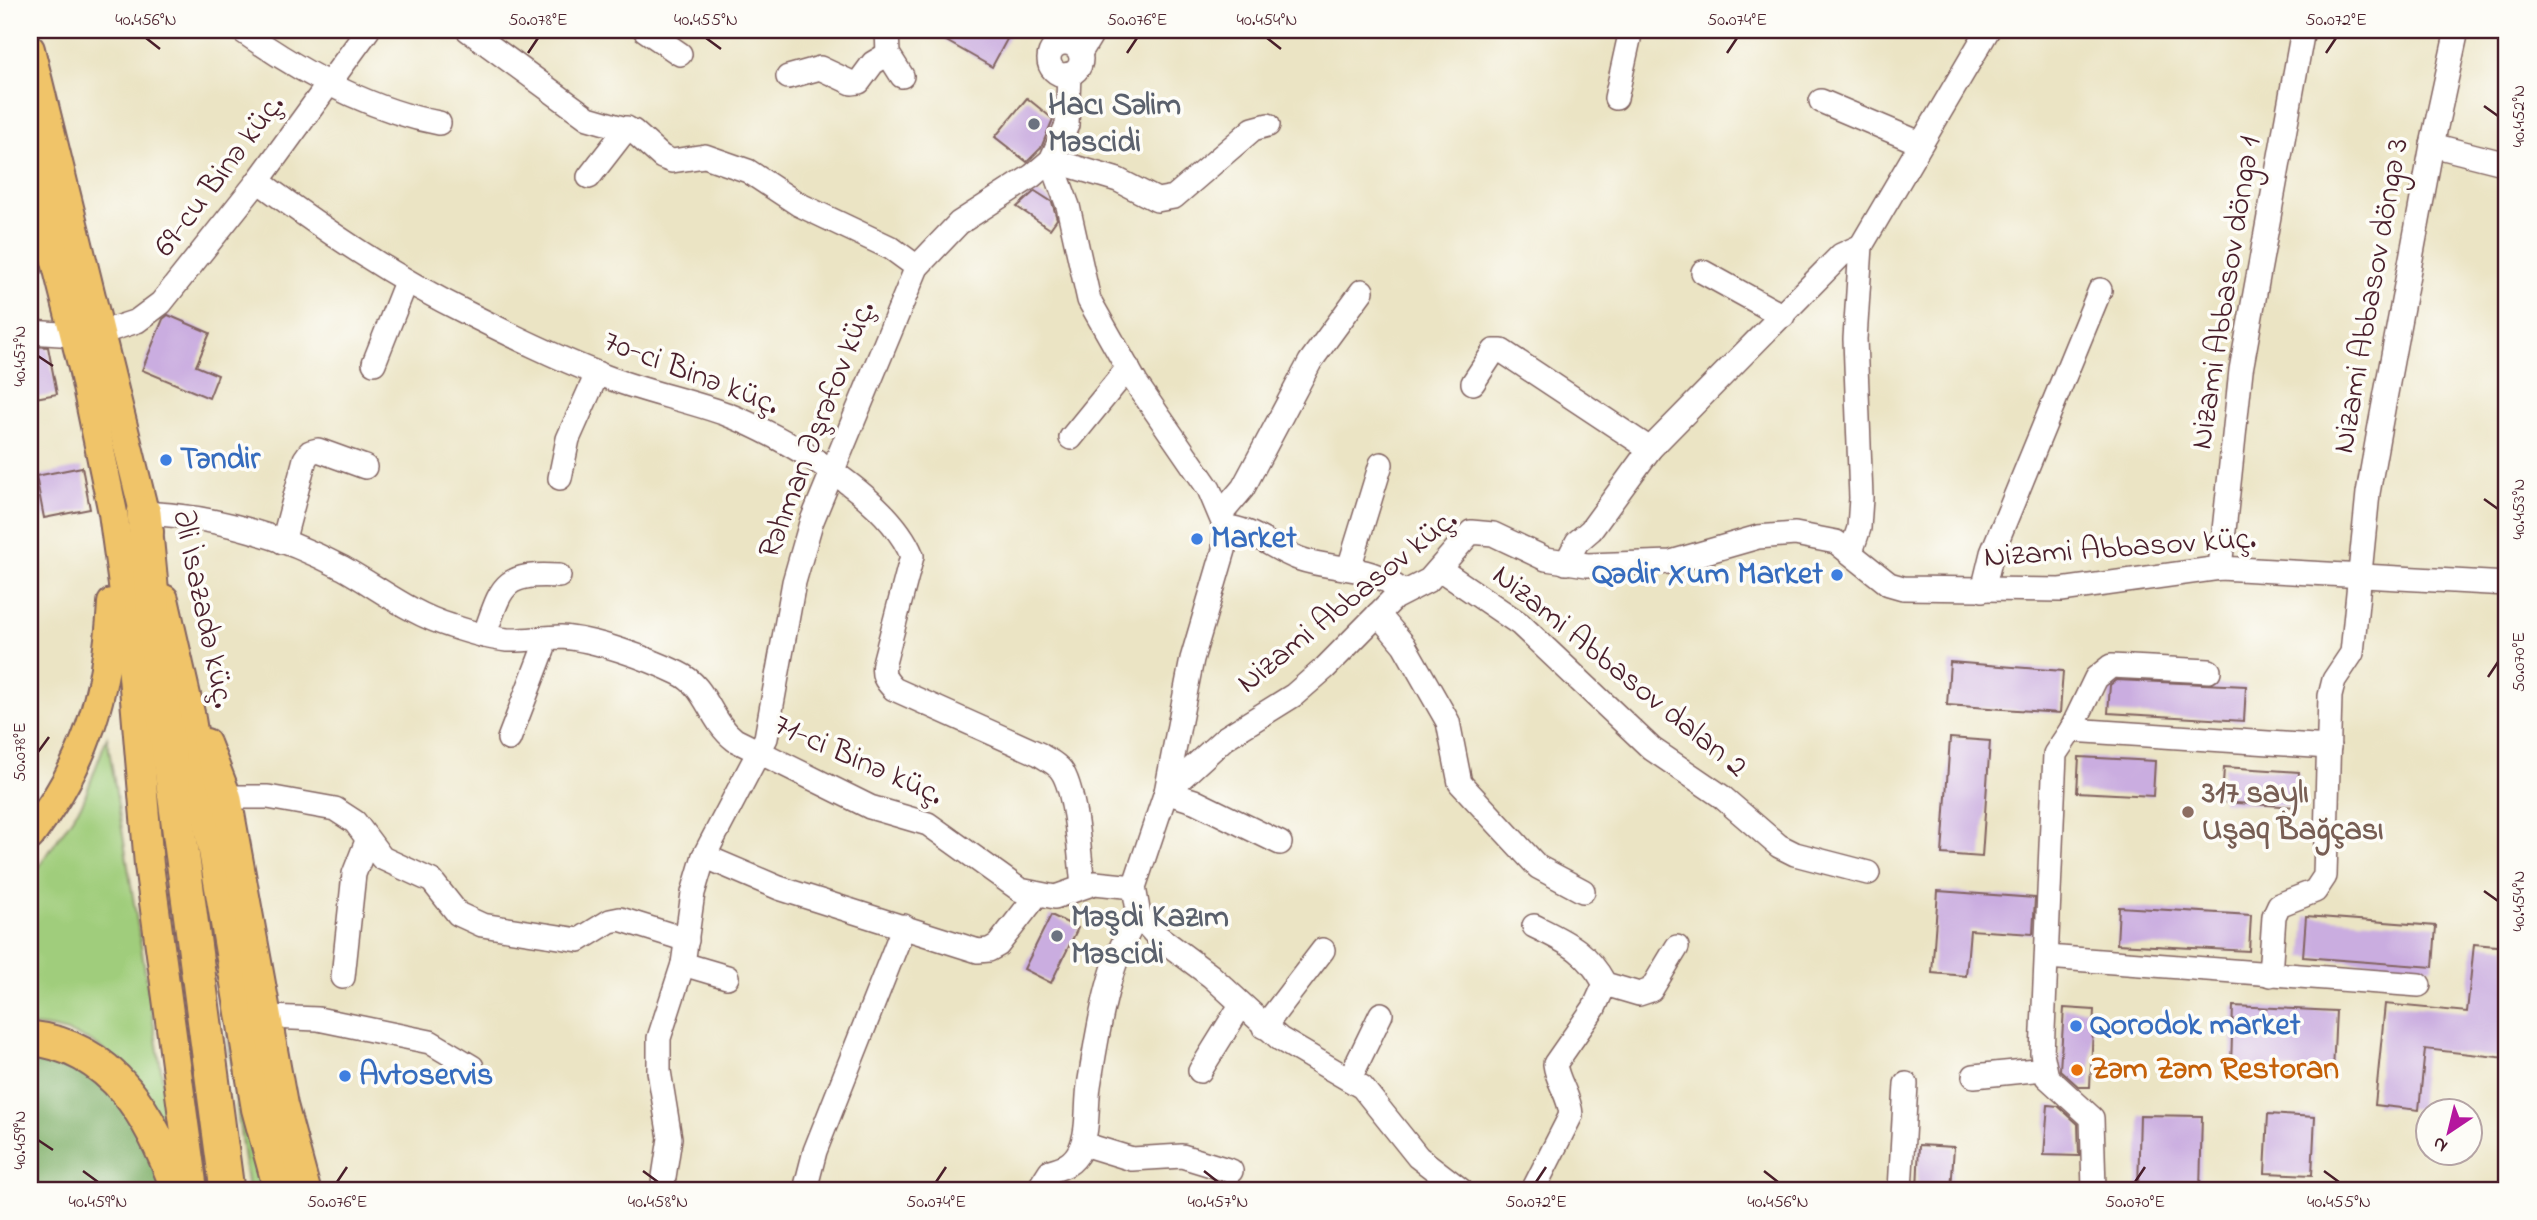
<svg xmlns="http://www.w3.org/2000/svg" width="2537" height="1220" font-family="'Indie Flower',sans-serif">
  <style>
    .green { fill: #a0cd7b; stroke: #757653; stroke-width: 2 }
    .forest { fill: #80b06b; stroke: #65684b; stroke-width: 2 }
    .building { fill: #caade0 }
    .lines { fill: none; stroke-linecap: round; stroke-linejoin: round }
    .minor-casing { stroke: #826461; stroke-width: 26 }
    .major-casing { stroke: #826461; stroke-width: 32 }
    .highway-casing { stroke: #826461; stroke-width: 37 }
    .minor { stroke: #fff; stroke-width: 23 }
    .major { stroke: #f0c469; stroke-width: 28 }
    .highway { stroke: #f0c469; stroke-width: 33 }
    .ticks { fill: none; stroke: #4a1f2b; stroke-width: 2.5 }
    .worship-dot { fill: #6b7280; stroke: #fdfcf7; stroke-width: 2.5 }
    .shop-dot { fill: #3f7fe0; stroke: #fdfcf7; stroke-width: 2.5 }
    .education-dot { fill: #8d6e63; stroke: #fdfcf7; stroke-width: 2.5 }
    .food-dot { fill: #e8710a; stroke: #fdfcf7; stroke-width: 2.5 }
    .labels { text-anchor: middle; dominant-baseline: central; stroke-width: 7; stroke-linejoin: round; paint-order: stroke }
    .worship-label { font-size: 32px; font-weight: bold; fill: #5b616d; stroke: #fdfcf7; text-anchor: start }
    .street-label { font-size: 32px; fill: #4a1f2b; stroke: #fdfcf7 }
    .shop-label { font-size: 32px; font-weight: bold; fill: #366cbe; stroke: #fdfcf7; text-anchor: start }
    .education-label { font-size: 32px; font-weight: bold; fill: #785e54; stroke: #fdfcf7; text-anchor: start }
    .food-label { font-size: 32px; font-weight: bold; fill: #c56008; stroke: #fdfcf7; text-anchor: start }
    .neatline { fill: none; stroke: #4a1f2b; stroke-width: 2.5 }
    .ticks-label { font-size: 18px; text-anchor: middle; fill: #4a1f2b }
  </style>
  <rect width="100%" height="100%" fill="#fdfcf7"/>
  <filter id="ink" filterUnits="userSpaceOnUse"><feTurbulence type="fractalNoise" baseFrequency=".0143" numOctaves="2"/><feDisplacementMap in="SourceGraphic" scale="14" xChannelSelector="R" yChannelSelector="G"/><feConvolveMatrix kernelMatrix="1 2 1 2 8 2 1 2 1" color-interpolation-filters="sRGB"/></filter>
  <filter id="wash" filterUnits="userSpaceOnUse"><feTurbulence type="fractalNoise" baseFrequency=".00686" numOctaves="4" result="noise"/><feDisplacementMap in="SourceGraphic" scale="28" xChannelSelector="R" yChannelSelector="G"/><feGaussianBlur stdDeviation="1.57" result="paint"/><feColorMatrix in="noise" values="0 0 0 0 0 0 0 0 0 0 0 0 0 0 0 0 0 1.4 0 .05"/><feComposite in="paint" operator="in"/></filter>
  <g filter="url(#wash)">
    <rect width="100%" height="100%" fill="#ebe4c4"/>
    <g class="green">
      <path d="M107,737L174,1149C141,1084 111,1029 30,1026V880L83,802Z"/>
      <polygon points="227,1033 265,1190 248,1190"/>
    </g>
    <polygon class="forest" points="30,1051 66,1059 112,1091 149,1140 163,1190 30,1190"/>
    <g id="blocks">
      <g class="building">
        <polygon points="927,30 1012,30 992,67"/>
        <polygon points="1027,98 1053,119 1041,148 1027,162 995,137"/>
        <polygon points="1035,191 1052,202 1057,219 1050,229 1017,207"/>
        <polygon points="168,315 210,333 196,366 218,375 209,398 142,370 163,319"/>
        <polygon points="30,346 48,347 57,394 30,399"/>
        <polygon points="82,467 90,509 44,518 36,476"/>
        <polygon points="1950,662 2063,671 2060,713 1947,705"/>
        <polygon points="2116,680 2246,686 2244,721 2108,713 2110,685"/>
        <polygon points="1950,738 1990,741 1982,857 1942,854"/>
        <polygon points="2079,757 2155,761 2153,796 2077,792"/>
        <polygon points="2224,767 2299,772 2297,807 2222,802"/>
        <polygon points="1938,891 2035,898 2033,934 1970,930 1966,976 1932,973"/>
        <polygon points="2119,907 2251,915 2249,951 2117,944"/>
        <polygon points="1051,915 1078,928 1051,983 1024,969"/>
        <polygon points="2306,916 2436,926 2433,967 2303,957"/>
        <polygon points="2474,944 2507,947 2506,1058 2425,1049 2419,1110 2375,1105 2385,1004 2467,1012"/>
        <polygon points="2233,1006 2336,1011 2333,1071 2231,1066"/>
        <polygon points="2064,1008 2094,1010 2090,1087 2079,1087 2060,1070"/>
        <polygon points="2048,1105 2058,1106 2078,1124 2079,1156 2044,1155"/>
        <polygon points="2268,1114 2315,1117 2312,1175 2265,1173"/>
        <polygon points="2140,1115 2202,1116 2200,1190 2138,1190"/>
        <polygon points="1919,1145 1954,1147 1951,1190 1917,1190"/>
      </g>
    </g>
  </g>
  <g filter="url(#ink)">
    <use href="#blocks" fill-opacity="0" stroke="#826461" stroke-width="2"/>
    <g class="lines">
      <defs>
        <g id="minor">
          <path d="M241,30C299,71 368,110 439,123"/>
          <polyline points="468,30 588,118 633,131 662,157 672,161 705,156 748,171 798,204 891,248 917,267"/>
          <polyline points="645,30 680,54"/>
          <polyline points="887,30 888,54 902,76"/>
          <circle cx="1065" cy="59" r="16"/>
          <polyline points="1080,53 1094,30"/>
          <polyline points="788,77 820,68 852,83 859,82 873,63 888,54"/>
          <polyline points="1616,98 1631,30"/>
          <polyline points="1821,101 1920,143"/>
          <polyline points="2432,145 2507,164"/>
          <polyline points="1051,160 1068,206 1089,300 1136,383 1209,489 1225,527 1224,550 1192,659 1166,792 1194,801 1280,843"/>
          <polyline points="1051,160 1118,180 1157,200 1174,197 1253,129 1268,125"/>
          <polyline points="589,177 627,128"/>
          <path d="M258,181C326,231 393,277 469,314C511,335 555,357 599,374C640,391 684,399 726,414C783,436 889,497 912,556L884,663C882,675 885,680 894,689L1039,754C1046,759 1056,763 1061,770C1076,790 1080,860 1083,886"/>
          <polyline points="1703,272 1783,316"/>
          <polyline points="30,332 75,335"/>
          <polyline points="100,333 137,321 161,303 258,181 368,30"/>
          <polyline points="374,363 406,282"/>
          <polyline points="1473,383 1494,351 1502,351 1650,449"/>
          <polyline points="1071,438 1128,368"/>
          <polyline points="560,478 568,439 597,374"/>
          <path d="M144,513C213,516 282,536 343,568C379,588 411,614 451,626C469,632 488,638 507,640C525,641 543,637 561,637C594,639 647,658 678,673C708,687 708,719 735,740L870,807L928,824L1020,890L1055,897L1095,883L1134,887"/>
          <polyline points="1221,514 1243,488 1310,362 1362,291"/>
          <path d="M1225,527C1252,528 1274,550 1300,559C1335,571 1373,564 1402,592"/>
          <polyline points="283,542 305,459 310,452 318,450 365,467"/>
          <polyline points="1851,552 1859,528 1861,498 1855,339 1861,246 1988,30"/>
          <polyline points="1566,563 1577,542 1591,530 1650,449 1841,255 1861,246"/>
          <polyline points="1349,568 1381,464"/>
          <polyline points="2220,568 2241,370 2303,30"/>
          <polyline points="1441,570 1520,624 1652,749 1721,796 1779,846 1795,854 1868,873"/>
          <polyline points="1983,590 1992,553 2100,290"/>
          <polyline points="1378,614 1404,645 1448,722 1460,783 1538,867 1583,891"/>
          <path d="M484,636C502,587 501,572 559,576"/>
          <polyline points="2071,730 2096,678 2111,666 2209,671"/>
          <polyline points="509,739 543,650 543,638"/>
          <polyline points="227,797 268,797 335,809 355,822 382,858 432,881 458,914 482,925 579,940 610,921 620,919 687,940"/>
          <polyline points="704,856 779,888 978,951 989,950 998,945 1037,895"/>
          <path d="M1534,926C1568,943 1586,950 1605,984L1639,994L1651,990L1677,947"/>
          <polyline points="2047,957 2419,985"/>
          <polyline points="683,964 727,977"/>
          <polyline points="2270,975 2274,916 2279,905 2315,891 2325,876 2330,696 2334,680 2352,653 2368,493 2379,431 2432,145 2457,30"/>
          <polyline points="343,977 354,874 367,841"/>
          <polyline points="269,1017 318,1019 430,1042 472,1067"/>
          <polyline points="1264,1027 1323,950"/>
          <polyline points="1200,1071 1241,1005"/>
          <polyline points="1974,1076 2044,1069"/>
          <polyline points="1350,1078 1381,1014"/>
          <polyline points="1083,1144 1132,1159 1182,1156 1231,1171"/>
          <polyline points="662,1190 670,1138 659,1071 659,1038 683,964 693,893 704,856 766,738 794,582 811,523 917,267 959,223 1032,176 1051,160 1067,125 1069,74"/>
          <polyline points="805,1190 815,1151 904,926"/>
          <path d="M1038,1190L1050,1171C1064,1167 1073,1164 1080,1150C1089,1131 1086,1107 1089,1086C1097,1037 1108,955 1139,916"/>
          <polyline points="1461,1190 1418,1157 1362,1087 1280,1039 1211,976 1156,935 1139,916 1134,887 1166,792 1225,738 1294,695 1325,668 1394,598 1429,580 1471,532 1493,534 1546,559 1587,565 1671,562 1758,537 1795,534 1836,542 1889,584 1903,588 2061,590 2220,568 2507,584"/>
          <path d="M1533,1190L1571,1115C1570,1096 1557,1082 1555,1064L1594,1008L1605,984"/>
          <polyline points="1900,1190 1906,1084"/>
          <polyline points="2094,1190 2092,1118 2047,1077 2042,1053 2055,754 2071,730 2329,747"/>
        </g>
        <g id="major">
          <polyline points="30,49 149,532"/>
          <polyline points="30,159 83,368 113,513 129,628 149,865 193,1190"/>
          <polyline points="164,599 190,713 256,1109 278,1190"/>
          <polyline points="206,743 227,797 283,1105 306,1190"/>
          <path d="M30,836C87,762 107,695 112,603"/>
        </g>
        <g id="highway">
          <polyline points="144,513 163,709 227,1190"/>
          <path d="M30,1038C114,1047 153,1119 178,1190"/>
        </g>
      </defs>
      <use href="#minor" class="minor-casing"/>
      <use href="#major" class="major-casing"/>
      <use href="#highway" class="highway-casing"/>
      <use href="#minor" class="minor"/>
      <use href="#major" class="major"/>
      <use href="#highway" class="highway"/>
    </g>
  </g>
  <path class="ticks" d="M146,38L160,49M706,38L721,49M1267,38L1281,49M528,53L538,38M1127,53L1137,38M1727,53L1737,38M2326,53L2336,38M2484,106L2498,116M38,356L53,366M2484,499L2498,509M2488,677L2498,662M38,752L49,737M2484,891L2498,901M38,1140L53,1150M83,1171L98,1182M643,1171L658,1182M1204,1171L1218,1182M1764,1171L1778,1182M2324,1171L2339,1182M337,1182L347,1167M936,1182L946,1167M1536,1182L1546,1167M2135,1182L2145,1167"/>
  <g class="worship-dot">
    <circle cx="1034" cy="124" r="7"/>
    <circle cx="1057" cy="936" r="7"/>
  </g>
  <g class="shop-dot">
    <circle cx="166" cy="460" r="7"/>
    <circle cx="1197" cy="539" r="7"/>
    <circle cx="1837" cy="575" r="7"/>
    <circle cx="2076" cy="1026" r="7"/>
    <circle cx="345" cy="1076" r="7"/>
  </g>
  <circle class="education-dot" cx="2188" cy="812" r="7"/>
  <circle class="food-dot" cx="2077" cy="1070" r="7"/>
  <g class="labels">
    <g class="worship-label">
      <text x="1048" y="106">Hacı Səlim<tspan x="1048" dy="37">Məscidi</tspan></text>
      <text x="1071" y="918">Məşdi Kazım<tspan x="1071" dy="37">Məscidi</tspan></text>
    </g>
    <g class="street-label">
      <text transform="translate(220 176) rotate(-53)">69-cu Binə küç.</text>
      <text transform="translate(2227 293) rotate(-81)">Nizami Abbasov döngə 1</text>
      <text transform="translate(2372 296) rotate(-80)">Nizami Abbasov döngə 3</text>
      <text transform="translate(691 374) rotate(21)">70-ci Binə küç.</text>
      <text transform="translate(818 430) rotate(-69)">Rəhman Əşrəfov küç.</text>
      <text transform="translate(2120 549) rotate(-4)">Nizami Abbasov küç.</text>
      <text transform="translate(1348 602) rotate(-39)">Nizami Abbasov küç.</text>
      <text transform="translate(202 609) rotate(78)">Əli İsazadə küç.</text>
      <text transform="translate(1619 672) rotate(39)">Nizami Abbasov dalan 2</text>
      <text transform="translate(858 761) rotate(24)">71-ci Binə küç.</text>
    </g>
    <g class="shop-label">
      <text x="180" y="460">Təndir</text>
      <text x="1211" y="539">Market</text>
      <text x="1823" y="575" text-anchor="end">Qədir Xum Market</text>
      <text x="2090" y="1026">Qorodok market</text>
      <text x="359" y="1076">Avtoservis</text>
    </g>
    <g class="education-label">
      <text x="2202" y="794">317 saylı<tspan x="2202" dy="37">Uşaq Bağçası</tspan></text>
    </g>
    <g class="food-label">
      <text x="2091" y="1070">Zəm Zəm Restoran</text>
    </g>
  </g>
  <rect width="2537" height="1220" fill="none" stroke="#fdfcf7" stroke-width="77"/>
  <g transform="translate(2449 1132) rotate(215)"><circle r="33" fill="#fdfcf7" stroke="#b5a4a5" stroke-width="2"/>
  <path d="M0-5L12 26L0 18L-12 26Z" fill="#b5179e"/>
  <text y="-10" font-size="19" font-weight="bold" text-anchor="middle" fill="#4a1f2b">N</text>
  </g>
  <rect x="38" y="38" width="2460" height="1144" class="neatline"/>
  <g class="ticks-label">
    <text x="146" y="25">40.456°N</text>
    <text x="538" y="25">50.078°E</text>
    <text x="706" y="25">40.455°N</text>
    <text x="1137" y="25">50.076°E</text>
    <text x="1267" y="25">40.454°N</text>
    <text x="1737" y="25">50.074°E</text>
    <text x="2336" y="25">50.072°E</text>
    <text transform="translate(2518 116) rotate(-90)" y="6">40.452°N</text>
    <text transform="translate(19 356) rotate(-90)" y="6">40.457°N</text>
    <text transform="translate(2518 509) rotate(-90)" y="6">40.453°N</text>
    <text transform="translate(2518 662) rotate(-90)" y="6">50.070°E</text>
    <text transform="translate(19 752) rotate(-90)" y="6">50.078°E</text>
    <text transform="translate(2518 901) rotate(-90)" y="6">40.454°N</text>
    <text transform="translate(19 1140) rotate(-90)" y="6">40.459°N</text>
    <text x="98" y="1207">40.459°N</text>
    <text x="337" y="1207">50.076°E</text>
    <text x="658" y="1207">40.458°N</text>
    <text x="936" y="1207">50.074°E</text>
    <text x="1218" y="1207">40.457°N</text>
    <text x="1536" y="1207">50.072°E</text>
    <text x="1778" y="1207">40.456°N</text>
    <text x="2135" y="1207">50.070°E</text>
    <text x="2339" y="1207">40.455°N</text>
  </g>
</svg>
